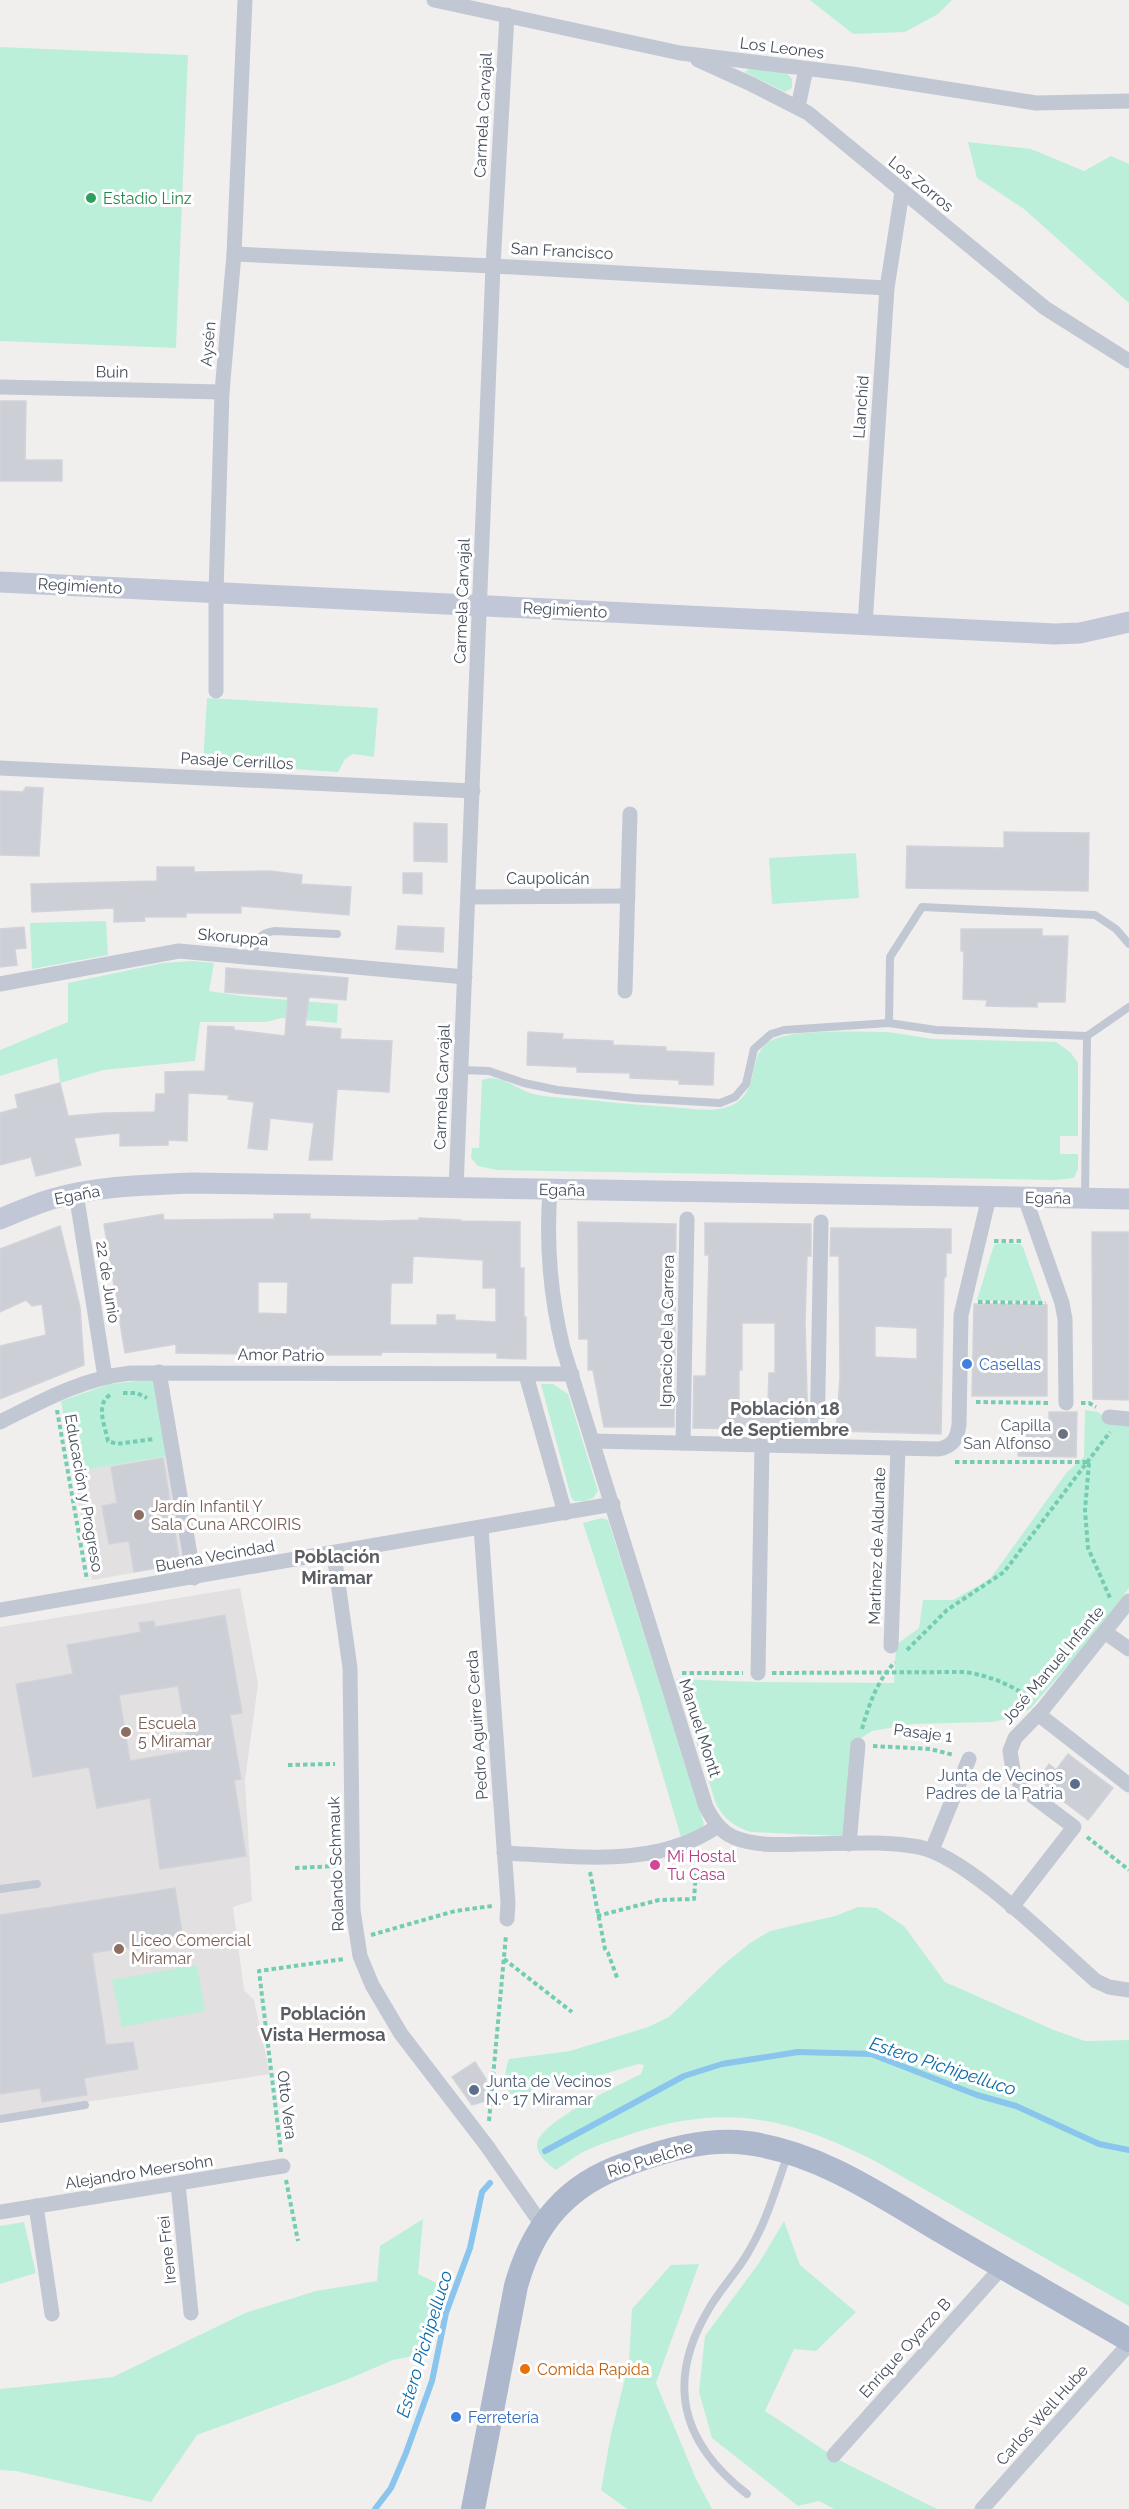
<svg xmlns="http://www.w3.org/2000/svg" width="1129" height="2509" font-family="Raleway,sans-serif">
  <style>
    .education { fill: #e2e0e0 }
    .green { fill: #bcefd9 }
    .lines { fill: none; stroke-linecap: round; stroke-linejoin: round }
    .stream { stroke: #89c5ec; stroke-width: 6 }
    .building { fill: #cdcfd6; stroke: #d2d3da; stroke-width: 1.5; fill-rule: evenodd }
    .path { stroke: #74cdb2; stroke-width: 4; stroke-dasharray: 4.5 3; stroke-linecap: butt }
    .lane { stroke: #c2c8d3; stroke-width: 8 }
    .street { stroke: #c2c8d3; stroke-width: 15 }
    .secondary { stroke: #c1c7d7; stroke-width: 21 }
    .primary { stroke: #aeb8cd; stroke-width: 24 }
    .leisure-dot { fill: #2e9e5b; stroke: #fff; stroke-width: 2 }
    .shop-dot { fill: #3f7fe0; stroke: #fff; stroke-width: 2 }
    .worship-dot { fill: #6b7280; stroke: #fff; stroke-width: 2 }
    .education-dot { fill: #8d6e63; stroke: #fff; stroke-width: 2 }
    .service-dot { fill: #5c6f8a; stroke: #fff; stroke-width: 2 }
    .hotel-dot { fill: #d1479c; stroke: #fff; stroke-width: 2 }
    .food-dot { fill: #e8710a; stroke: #fff; stroke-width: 2 }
    .labels { text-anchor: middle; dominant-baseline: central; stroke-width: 6; stroke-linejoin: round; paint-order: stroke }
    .street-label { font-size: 16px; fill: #464e5c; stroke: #fff }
    .leisure-label { font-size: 16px; fill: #27864d; stroke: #fff; text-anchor: start }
    .shop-label { font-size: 16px; fill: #366cbe; stroke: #fff; text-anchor: start }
    .worship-label { font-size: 16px; fill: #5b616d; stroke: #fff; text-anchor: end }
    .education-label { font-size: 16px; fill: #785e54; stroke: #fff; text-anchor: start }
    .service-label { font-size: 16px; fill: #4e5e75; stroke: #fff; text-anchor: end }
    .hotel-label { font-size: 16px; fill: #b23c85; stroke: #fff; text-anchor: start }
    .food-label { font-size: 16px; fill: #c56008; stroke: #fff; text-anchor: start }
    .neighbourhood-label { font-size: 18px; font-weight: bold; fill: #5b5d63; stroke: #fff }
    .water-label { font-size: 18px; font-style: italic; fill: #0c6ba9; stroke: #fff }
  </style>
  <rect width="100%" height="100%" fill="#f1efee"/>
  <g class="education">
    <polygon points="167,1456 185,1564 92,1580 73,1472"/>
    <polygon points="240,1588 258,1684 245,1780 252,1901 233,1907 244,1990 254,2000 270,2074 0,2115 0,1627"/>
  </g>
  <g class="green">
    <polygon points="810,0 952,0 938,14 905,32 853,34"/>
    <polygon points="0,47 188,55 176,348 0,341"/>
    <polygon points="751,68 786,72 792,79 792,88 785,92 744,72"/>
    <polygon points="968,142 1031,149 1084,171 1111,156 1129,164 1129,303 1024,209 977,178"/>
    <polygon points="207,698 378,708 374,757 353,754 345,759 338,772 203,763"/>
    <polygon points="856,853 859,898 772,904 769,858"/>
    <polygon points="106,921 108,955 32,969 30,923"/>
    <polygon points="192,961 214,963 209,991 242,996 338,1004 337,1023 282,1018 266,1022 200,1022 195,1061 103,1070 60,1083 57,1058 0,1076 0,1050 68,1022 68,983 163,963"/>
    <path d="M888,1032L933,1039L1056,1042L1071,1053L1078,1063V1136H1060V1154H1078V1169L1074,1178L1056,1180L497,1170L478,1166L471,1158L472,1148H479L482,1080C501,1073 515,1089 533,1094C547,1097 563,1098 578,1099C609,1102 639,1105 669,1107C686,1108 707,1112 724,1108C762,1098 746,1059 767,1043C785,1028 862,1032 888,1032Z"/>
    <polygon points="1004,1243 1020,1244 1023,1247 1042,1301 977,1300 993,1248 995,1244"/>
    <polygon points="154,1379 167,1456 73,1472 61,1401 110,1384"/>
    <polygon points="541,1384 553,1384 568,1394 598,1491 593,1498 585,1501 574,1501 571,1497"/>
    <path d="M1085,1410L1098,1412L1107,1419L1129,1421V1588L1090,1640L1030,1709L1012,1718L992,1722L912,1724L872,1731L852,1744L842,1836L751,1832C735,1827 724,1819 716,1804L676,1679L756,1682L894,1683L896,1645L919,1628L923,1600H953L990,1579L1067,1472L1084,1457Z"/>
    <polygon points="602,1518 608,1520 704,1824 700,1831 681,1837 639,1695 583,1523"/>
    <path d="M858,1907L877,1908L904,1926L945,1982L1054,2030L1085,2041L1129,2040V2306L875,2161C789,2118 728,2103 634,2133C617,2139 599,2144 583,2152C574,2157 565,2164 556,2170C548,2164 536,2155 537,2144C539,2122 621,2084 641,2074L644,2065L638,2064L594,2077L538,2085L524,2099L517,2102C504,2090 503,2074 509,2059L570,2051L648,2027L669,2017L723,1965L750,1943L770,1931L835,1916Z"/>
    <polygon points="197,1965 205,2011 122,2027 112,1980"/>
    <polygon points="423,2219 418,2274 441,2285 418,2355 393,2360 346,2380 197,2435 151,2502 16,2471 0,2470 0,2389 113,2377 245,2313 316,2291 377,2281 380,2246"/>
    <polygon points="784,2221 800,2265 856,2312 816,2351 794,2349 765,2411 839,2460 937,2509 834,2509 819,2501 798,2506 712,2438 699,2392 705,2336 759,2263"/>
    <polygon points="24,2222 36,2273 0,2284 0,2226"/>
    <polygon points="699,2264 656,2383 696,2479 712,2509 627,2509 601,2490 611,2434 629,2362 632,2309 671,2265"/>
  </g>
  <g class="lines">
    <g class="stream">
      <polyline points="545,2151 684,2076 722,2064 798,2052 871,2054 977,2095 1016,2106 1099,2144 1129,2150"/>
      <polyline points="375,2509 391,2488 406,2453 432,2381 446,2313 470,2248 482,2192 490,2183"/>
    </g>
  </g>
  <g class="building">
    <polygon points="0,401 26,401 25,460 62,460 62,481 0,481"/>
    <polygon points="26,787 43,788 39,856 0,855 0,791 23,792"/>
    <polygon points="414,823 447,824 447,862 414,861"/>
    <polygon points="1004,832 1089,833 1088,891 906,888 907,846 1004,848"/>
    <polygon points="157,867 194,867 194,872 270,871 302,875 301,884 351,887 349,915 241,906 241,913 186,913 186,917 144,917 145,921 114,922 114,908 32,912 31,884 157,881"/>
    <polygon points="403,873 422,873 422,894 403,893"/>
    <polygon points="398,926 444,928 443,952 396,949"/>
    <polygon points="24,927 26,948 15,949 17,965 0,967 0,929"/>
    <polygon points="961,929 1042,929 1042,936 1068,936 1065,1002 1037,1002 1037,1007 986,1006 987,1000 963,999 964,951 961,951"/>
    <polygon points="226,968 348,978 346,1000 309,997 305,1026 341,1029 340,1039 392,1041 389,1092 337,1089 332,1160 309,1160 314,1123 270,1118 267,1150 248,1148 254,1102 228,1099 229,1095 188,1093 187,1141 168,1140 168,1145 120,1146 120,1133 74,1138 81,1165 36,1176 31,1157 0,1165 0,1113 18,1108 15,1095 60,1083 68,1116 105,1113 155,1112 156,1094 165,1094 165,1072 205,1071 208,1026 234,1027 234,1030 285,1036 288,997 225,992"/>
    <polygon points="528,1032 563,1034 562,1039 613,1041 613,1045 666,1047 666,1051 714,1053 713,1085 679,1084 679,1080 630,1078 630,1073 577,1072 577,1067 527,1065"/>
    <path d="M163,1214L164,1220L274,1219V1214H310V1219L378,1221L419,1220V1218L460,1220L459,1221L520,1222V1268H524V1317H526V1359L497,1358V1353L382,1352L381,1355H316L176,1353V1344L125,1353L104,1224ZM413,1256L483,1260V1288H496V1322L455,1320V1315H437V1325H390L391,1283H412ZM258,1282H288L287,1314L258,1313Z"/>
    <polygon points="578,1222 676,1224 674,1427 604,1427 593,1370 588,1370 588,1339 579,1339"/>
    <path d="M705,1223L811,1224V1256H807L805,1323L808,1430L693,1428L694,1376H706V1374L709,1255H705ZM742,1323H775V1373H769L768,1402H739V1370H742Z"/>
    <polygon points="60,1226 80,1307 84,1365 0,1399 0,1346 46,1335 42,1304 32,1306 26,1300 0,1312 0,1249"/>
    <path d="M831,1228L951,1229V1253H946V1277H944L941,1434L836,1431L840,1377L839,1256H830ZM875,1326L917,1328V1359L875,1357Z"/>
    <polygon points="1092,1232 1129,1232 1129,1400 1093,1399"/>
    <polygon points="974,1304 1047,1305 1047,1396 972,1396"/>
    <polygon points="1049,1412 1077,1412 1076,1457 1018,1456 1019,1434 1049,1435"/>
    <polygon points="163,1458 180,1564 134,1572 129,1541 109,1544 102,1506 117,1503 111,1467"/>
    <path d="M225,1615L242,1713L230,1715L241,1779L234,1780L246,1856L160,1869L150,1798L97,1808L89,1767L33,1777L16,1684L73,1674L67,1645L141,1632L139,1623L154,1621L155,1627ZM178,1686L189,1751L130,1761L119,1695Z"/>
    <polygon points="1068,1754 1113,1788 1088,1820 1037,1781 1049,1764 1056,1770"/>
    <polygon points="175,1888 183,1939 92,1953 106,2045 133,2042 138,2069 84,2078 87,2095 42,2102 40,2088 0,2094 0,1915"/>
    <polygon points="475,2062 486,2079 486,2101 472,2105 452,2077"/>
  </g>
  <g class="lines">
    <g class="path">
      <polyline points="994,1241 1023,1241"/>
      <polyline points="978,1302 1046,1303"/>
      <polyline points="123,1393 137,1393 147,1398"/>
      <path d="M110,1395C95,1404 105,1426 108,1441L117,1444L154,1439"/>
      <polyline points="976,1402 1050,1403"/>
      <polyline points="1081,1403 1089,1403 1096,1407"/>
      <polyline points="57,1410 87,1580"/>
      <polyline points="955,1462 1088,1462"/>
      <polyline points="1089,1463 1085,1510 1088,1548 1111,1600"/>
      <polyline points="907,1650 947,1610 1004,1572 1110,1432"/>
      <polyline points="682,1673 743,1673"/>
      <path d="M772,1673L965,1672C990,1676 1010,1684 1031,1699"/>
      <path d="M862,1729C869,1704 877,1681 895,1662"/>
      <polyline points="873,1746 930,1749 954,1755"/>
      <polyline points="288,1765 335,1764"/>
      <polyline points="1087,1837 1129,1870"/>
      <polyline points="295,1868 336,1866"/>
      <polyline points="590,1872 605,1949 608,1953 618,1980"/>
      <polyline points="597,1916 659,1900 694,1899 697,1859"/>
      <polyline points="371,1935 455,1911 492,1906"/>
      <polyline points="504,1959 572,2012"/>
      <polyline points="489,2121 506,1935"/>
      <polyline points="281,2152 259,1971 344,1959"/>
      <polyline points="286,2180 298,2241"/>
    </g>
    <g class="lane">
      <path d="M253,956C256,941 258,933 275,931L337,934"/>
      <polyline points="889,1023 890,957 922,907 1095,915 1116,929 1129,944"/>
      <polyline points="461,1070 489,1071 524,1083 557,1090 634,1098 720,1103 735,1097 746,1084 754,1049 771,1034 784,1030 889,1023 936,1030 1087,1036 1129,1007"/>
      <polyline points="1085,1196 1087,1036"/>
      <polyline points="0,1889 37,1884"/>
      <polyline points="0,2119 85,2105"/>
      <path d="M747,2494C680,2442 665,2381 710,2307C722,2287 738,2271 749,2251C767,2221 776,2187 788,2154"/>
    </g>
    <g class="street">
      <polyline points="434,0 680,53 852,74 1036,103 1129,101"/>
      <polyline points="698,60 751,84 808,113 1045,308 1129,361"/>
      <polyline points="798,107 806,69"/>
      <polyline points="234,254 493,266 887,288"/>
      <polyline points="0,387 222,392"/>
      <polyline points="865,625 887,288 902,192"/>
      <polyline points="216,691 216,593 222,392 234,254 245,0"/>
      <polyline points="0,768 473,791"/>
      <polyline points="468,897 628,896"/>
      <polyline points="0,984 179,951 465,977"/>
      <polyline points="625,991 630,814"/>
      <polyline points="456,1189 493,266 507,15"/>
      <path d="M550,1190C546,1244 550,1295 563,1348L706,1807C713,1820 720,1831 733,1837C755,1846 778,1845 801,1844C840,1844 881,1840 919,1847C968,1857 1056,1946 1096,1981L1109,1987L1129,1990"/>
      <polyline points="76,1193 105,1377"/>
      <polyline points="1025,1198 1062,1303 1065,1319 1066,1403"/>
      <polyline points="159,1372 194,1578"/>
      <polyline points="526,1375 565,1513"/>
      <polyline points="1109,1417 1129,1419"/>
      <path d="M0,1422C42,1401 83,1378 131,1373L572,1374"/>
      <path d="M593,1441L939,1449C953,1446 957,1439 959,1425L961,1315L989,1197"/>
      <polyline points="683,1443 687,1219"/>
      <polyline points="817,1446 821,1222"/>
      <polyline points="481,1528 508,1903 507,1919"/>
      <polyline points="334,1554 350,1668 353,1910 360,1956 372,1985 401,2034 487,2146 542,2225"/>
      <polyline points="0,1610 613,1504"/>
      <polyline points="1106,1633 1129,1649"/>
      <polyline points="891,1646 898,1448"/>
      <polyline points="758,1673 762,1445"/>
      <polyline points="1038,1714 1129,1785"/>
      <polyline points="849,1844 858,1745"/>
      <polyline points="932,1850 969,1759"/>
      <path d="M504,1853C577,1856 655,1869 718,1826"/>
      <polyline points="1012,1907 1074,1827 1022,1788 1013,1770 1010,1751 1015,1738 1043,1709 1129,1601"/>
      <polyline points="178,2184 191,2313"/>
      <polyline points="36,2206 52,2314"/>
      <polyline points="0,2212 283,2166"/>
      <polyline points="834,2455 1003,2266"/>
      <polyline points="982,2509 1129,2344"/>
    </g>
    <g class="secondary">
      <polyline points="0,582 1055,634 1080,633 1129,622"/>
      <path d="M0,1219C17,1212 35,1204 52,1199C97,1186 145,1185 191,1183L1129,1199"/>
    </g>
    <path class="primary" d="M473,2509L516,2286C533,2225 567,2184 627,2164C665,2150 706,2138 747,2143C819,2152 883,2197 944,2233C1005,2269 1067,2304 1129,2340"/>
  </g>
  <circle class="leisure-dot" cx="91" cy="198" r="6"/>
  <g class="shop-dot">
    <circle cx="967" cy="1364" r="6"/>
    <circle cx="456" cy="2417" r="6"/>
  </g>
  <circle class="worship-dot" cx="1063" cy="1434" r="6"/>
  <g class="education-dot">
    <circle cx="139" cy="1515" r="6"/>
    <circle cx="126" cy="1732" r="6"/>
    <circle cx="119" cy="1949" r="6"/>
  </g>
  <g class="service-dot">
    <circle cx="1075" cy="1784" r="6"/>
    <circle cx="474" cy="2090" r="6"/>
  </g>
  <circle class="hotel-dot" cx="655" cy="1865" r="6"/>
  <circle class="food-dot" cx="525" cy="2369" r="6"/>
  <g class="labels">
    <g class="street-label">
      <text transform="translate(782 48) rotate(7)">Los Leones</text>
      <text transform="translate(483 115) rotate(-87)">Carmela Carvajal</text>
      <text transform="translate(921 184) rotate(39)">Los Zorros</text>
      <text transform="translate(562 251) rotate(3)">San Francisco</text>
      <text transform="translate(208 344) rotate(-85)">Aysén</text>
      <text transform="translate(112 372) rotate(1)">Buin</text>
      <text transform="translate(861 407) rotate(-86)">Llanchid</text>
      <text transform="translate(80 586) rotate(3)">Regimiento</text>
      <text transform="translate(462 601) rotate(-88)">Carmela Carvajal</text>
      <text transform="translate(565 610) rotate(3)">Regimiento</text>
      <text transform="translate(237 761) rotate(3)">Pasaje Cerrillos</text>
      <text x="548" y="878">Caupolicán</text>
      <text transform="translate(233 937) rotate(5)">Skoruppa</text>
      <text transform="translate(442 1087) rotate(-88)">Carmela Carvajal</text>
      <text transform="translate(562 1190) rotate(1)">Egaña</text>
      <text transform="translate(77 1195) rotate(-11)">Egaña</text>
      <text transform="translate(1048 1198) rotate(1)">Egaña</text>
      <text transform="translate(108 1282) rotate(81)">22 de Junio</text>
      <text transform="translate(667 1331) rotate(-89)">Ignacio de la Carrera</text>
      <text transform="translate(281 1355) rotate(1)">Amor Patrio</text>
      <text transform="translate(84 1493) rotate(80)">Educación y Progreso</text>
      <text transform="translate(877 1546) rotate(-88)">Martínez de Aldunate</text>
      <text transform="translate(215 1556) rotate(-10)">Buena Vecindad</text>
      <text transform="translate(1053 1665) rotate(-50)">José Manuel Infante</text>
      <text transform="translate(477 1725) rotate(-94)">Pedro Aguirre Cerda</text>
      <text transform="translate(700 1728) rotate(72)">Manuel Montt</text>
      <text transform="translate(923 1733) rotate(7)">Pasaje 1</text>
      <text transform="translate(336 1864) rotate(-92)">Rolando Schmauk</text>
      <text transform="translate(287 2105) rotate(83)">Otto Vera</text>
      <text transform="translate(650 2159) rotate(-17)">Río Puelche</text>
      <text transform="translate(139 2172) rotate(-9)">Alejandro Meersohn</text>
      <text transform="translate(167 2250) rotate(-96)">Irene Frei</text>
      <text transform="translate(905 2348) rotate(-48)">Enrique Oyarzo B</text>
      <text transform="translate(1042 2415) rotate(-48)">Carlos Well Hube</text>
    </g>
    <g class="leisure-label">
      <text x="103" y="198">Estadio Linz</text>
    </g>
    <g class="shop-label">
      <text x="979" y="1364">Casellas</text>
      <text x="468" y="2417">Ferretería</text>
    </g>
    <g class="worship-label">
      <text x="1051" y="1425">Capilla<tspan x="1051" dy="18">San Alfonso</tspan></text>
    </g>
    <g class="education-label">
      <text x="151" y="1506">Jardín Infantil Y<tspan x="151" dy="18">Sala Cuna ARCOIRIS</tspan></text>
      <text x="138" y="1723">Escuela<tspan x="138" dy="18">5 Miramar</tspan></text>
      <text x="131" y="1940">Liceo Comercial<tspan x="131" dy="18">Miramar</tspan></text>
    </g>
    <g class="service-label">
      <text x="1063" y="1775">Junta de Vecinos<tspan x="1063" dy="18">Padres de la Patria</tspan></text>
      <text x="486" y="2081" text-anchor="start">Junta de Vecinos<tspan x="486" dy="18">N.º 17 Miramar</tspan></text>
    </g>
    <g class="hotel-label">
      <text x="667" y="1856">Mi Hostal<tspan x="667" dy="18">Tu Casa</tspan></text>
    </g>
    <g class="food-label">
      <text x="537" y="2369">Comida Rapida</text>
    </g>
    <g class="neighbourhood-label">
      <text x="785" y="1408">Población 18<tspan x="785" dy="21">de Septiembre</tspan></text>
      <text x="337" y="1556">Población<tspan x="337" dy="21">Miramar</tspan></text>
      <text x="323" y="2013">Población<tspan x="323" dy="21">Vista Hermosa</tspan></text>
    </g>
    <g class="water-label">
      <text transform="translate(943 2066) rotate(18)">Estero Pichipelluco</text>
      <text transform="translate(424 2344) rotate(-73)">Estero Pichipelluco</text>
    </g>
  </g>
</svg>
